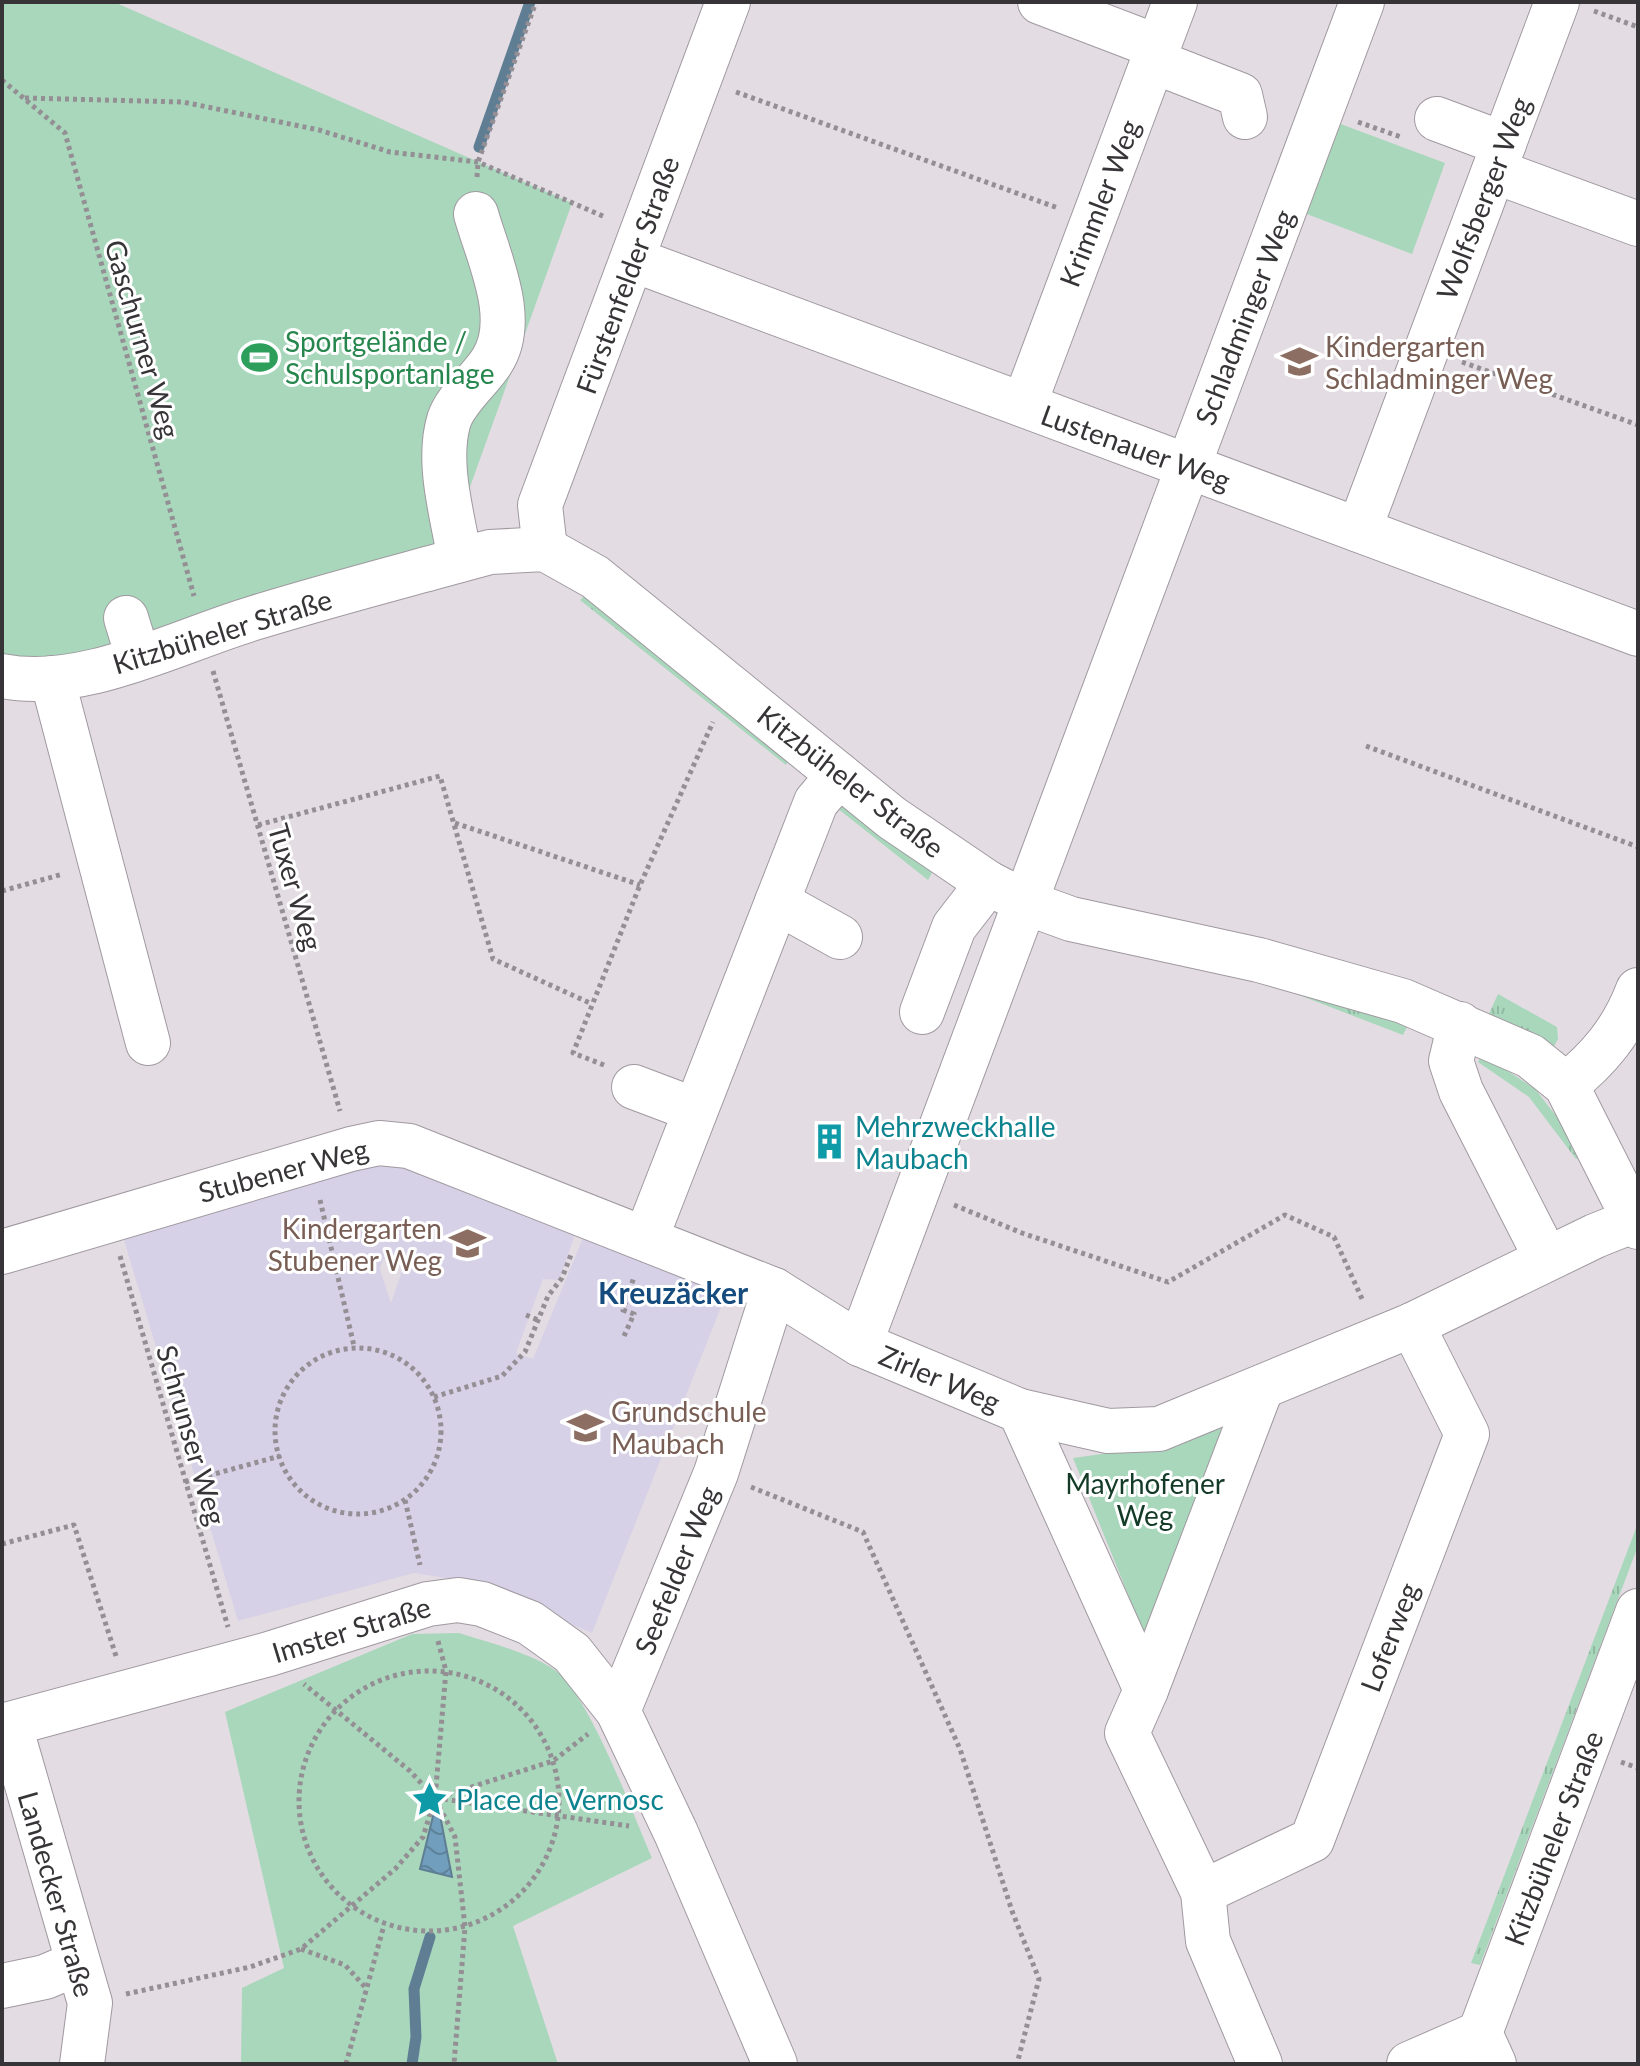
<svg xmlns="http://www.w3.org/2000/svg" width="1640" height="2066" font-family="Lato,sans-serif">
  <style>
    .education { fill: #d7d1e7; fill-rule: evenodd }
    .grass { fill: url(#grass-tufts) }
    .green { fill: #a8d7bc }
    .water { fill: url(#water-waves); stroke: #5f7e94; stroke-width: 2 }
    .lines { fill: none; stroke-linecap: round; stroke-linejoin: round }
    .stream { stroke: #5f7e94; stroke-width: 11 }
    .minor-casing { stroke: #a099a0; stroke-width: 46 }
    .path { stroke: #948f94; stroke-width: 5; stroke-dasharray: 4 4; stroke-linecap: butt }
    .minor { stroke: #fff; stroke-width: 44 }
    .labels { text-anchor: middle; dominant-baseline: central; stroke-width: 6; stroke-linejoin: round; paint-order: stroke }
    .street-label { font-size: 28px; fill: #373437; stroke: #fff }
    .leisure-label { font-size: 28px; fill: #27864d; stroke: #fff; text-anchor: start }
    .education-label { font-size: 28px; fill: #785e54; stroke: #fff; text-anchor: start }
    .culture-label { font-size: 28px; fill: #0d838f; stroke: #fff; text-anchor: start }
    .park-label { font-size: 28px; fill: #133b27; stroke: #fff }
    .neighbourhood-label { font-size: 30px; font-weight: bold; fill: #164b7d; stroke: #fff }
  </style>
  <defs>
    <pattern id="grass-tufts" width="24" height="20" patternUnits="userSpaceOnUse" patternTransform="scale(2)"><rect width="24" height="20" fill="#a8d7bc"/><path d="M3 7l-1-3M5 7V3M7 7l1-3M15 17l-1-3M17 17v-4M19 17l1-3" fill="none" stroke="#91b9a2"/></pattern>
    <pattern id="water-waves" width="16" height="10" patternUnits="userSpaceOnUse" patternTransform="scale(2)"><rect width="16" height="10" fill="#709ebc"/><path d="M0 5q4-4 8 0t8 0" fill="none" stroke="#5d829a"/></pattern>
  </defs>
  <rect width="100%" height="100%" fill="#e4dce3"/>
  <path class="education" d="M388,1155L577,1229L559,1280L543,1279L516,1353L533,1359L585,1233L729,1287L592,1633L464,1581L414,1573L238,1621L118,1220ZM383,1259L403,1268L391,1303L380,1269Z"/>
  <g class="grass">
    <polygon points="588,593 791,756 786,765 580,600"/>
    <polygon points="844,800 933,871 928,880 837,808"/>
    <polygon points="1302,986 1408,1025 1403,1035 1299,995"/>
    <polygon points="1498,994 1557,1027 1558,1039 1553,1048 1488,1016"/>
    <polygon points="1482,1054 1535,1089 1586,1154 1576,1159 1529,1097 1478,1062"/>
    <polygon points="1638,1523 1638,1546 1480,1965 1471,1963"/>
  </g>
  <g class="green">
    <polygon points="2,2 114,2 572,203 461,512 465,541 78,658 2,657"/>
    <polygon points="1338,123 1445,163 1412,254 1304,213"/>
    <polygon points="1231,1426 1146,1639 1073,1458 1159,1446"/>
    <path d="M459,1633C490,1643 524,1651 552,1668C589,1692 633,1815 652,1858L513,1926L558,2064H241L242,1988L284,1968L225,1712L412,1634Z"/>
  </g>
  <polygon class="water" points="437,1800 452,1877 420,1869"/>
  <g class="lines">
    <g class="stream">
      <polyline points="479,147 530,2"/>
      <polyline points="412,2064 416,2037 414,1989 430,1937"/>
    </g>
    <defs>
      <g id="minor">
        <polyline points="1040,2 1158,47"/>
        <polyline points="1362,2 860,1344 1020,1411 1108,1431 1159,1429 1412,1325 1595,1236 1635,1220"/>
        <polyline points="1153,61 1240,95 1245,117"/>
        <polyline points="1437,119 1504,144"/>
        <polyline points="1494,171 1638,224"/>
        <polyline points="634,260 1638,634"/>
        <polyline points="1024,405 1175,2"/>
        <polyline points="1359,530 1557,2"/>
        <polyline points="545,549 540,505 728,2"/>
        <path d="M460,560C453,517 436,463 449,420C456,399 480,380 492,361C519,319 488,257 476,214"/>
        <polyline points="126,618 138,657"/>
        <path d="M2,676C83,692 177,641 254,618C322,597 391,579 460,560L490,552L545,549L595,577L892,818L988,883L1027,903L1071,919L1259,960L1403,1001L1530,1056L1566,1085L1638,1227"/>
        <polyline points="52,678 148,1043"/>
        <polyline points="777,902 840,937"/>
        <polyline points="922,1012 954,927 988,883"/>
        <polyline points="1460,1024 1451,1061 1461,1091 1537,1240"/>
        <path d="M1566,1085C1599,1059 1623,1030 1638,990"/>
        <polyline points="634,1087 695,1110"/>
        <polyline points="646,1238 816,802 839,775"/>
        <polyline points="2,1252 351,1149 379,1143 409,1146 774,1290 860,1344"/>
        <polyline points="1020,1411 1146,1690 1127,1733 1203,1892 1208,1941 1260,2064"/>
        <polyline points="1146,1690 1261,1389"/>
        <polyline points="618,1711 716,1473 774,1290"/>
        <polyline points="2,1726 269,1654 428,1604 458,1600 482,1604 530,1623 572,1653 618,1711 676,1833 775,2064"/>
        <polyline points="10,1726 90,2003 82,2064"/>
        <polyline points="1203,1892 1312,1840 1467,1434 1412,1325"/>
        <polyline points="2,1986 45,1977 78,1963"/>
        <polyline points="1409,2064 1480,2033"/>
        <polyline points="1494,2064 1480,2033 1638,1611"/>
      </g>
    </defs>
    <use href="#minor" class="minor-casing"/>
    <g class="path">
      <polyline points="1594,11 1638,27"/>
      <polyline points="2,80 65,133 194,596"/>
      <polyline points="736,92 1058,208"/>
      <polyline points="25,98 183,102 319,130 390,152 478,162 605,217"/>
      <polyline points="1358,122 1401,137"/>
      <polyline points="477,177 478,162 536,2"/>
      <polyline points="1462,362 1638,425"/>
      <polyline points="213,671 340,1111"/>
      <polyline points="1366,746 1638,847"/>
      <polyline points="455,823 640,885"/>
      <polyline points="258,825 440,776 493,959 592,1004"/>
      <polyline points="2,891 63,874"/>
      <polyline points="604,1065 573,1053 640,885 713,722"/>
      <polyline points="320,1200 354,1346"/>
      <polyline points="954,1205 1022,1233 1168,1282 1285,1215 1334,1237 1363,1301"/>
      <polyline points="120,1256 228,1627"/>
      <polyline points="526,1315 538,1320"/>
      <polyline points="624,1336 634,1314 623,1310 634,1277"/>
      <circle cx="358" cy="1431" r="83"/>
      <polyline points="434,1397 502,1376 525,1352 548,1296 562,1278 572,1252"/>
      <polyline points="185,1482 280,1456"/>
      <polyline points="751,1487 863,1532 960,1749 1012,1911 1039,1979 1017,2064"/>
      <polyline points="405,1500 420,1565"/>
      <polyline points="2,1544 74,1525 116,1656"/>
      <polyline points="438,1641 446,1671 435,1798 455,1837 465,1927 454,2064"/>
      <circle cx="429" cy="1801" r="130"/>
      <polyline points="1621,1762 1638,1768"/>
      <polyline points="440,1797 553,1761 588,1734"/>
      <polyline points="436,1798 629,1826"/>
      <polyline points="301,1949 345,1965 366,1988"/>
      <polyline points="126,1994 250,1967 301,1949 395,1869 423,1837 435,1798 410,1771 304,1684"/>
      <polyline points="346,2064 384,1925"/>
    </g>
    <use href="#minor" class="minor"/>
  </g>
  <defs>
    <symbol id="stadium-bare" viewBox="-9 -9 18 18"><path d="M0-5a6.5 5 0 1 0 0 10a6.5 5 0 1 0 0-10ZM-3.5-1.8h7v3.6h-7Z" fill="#2e9e5b" stroke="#fff" stroke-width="2.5" paint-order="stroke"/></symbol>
    <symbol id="school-bare" viewBox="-9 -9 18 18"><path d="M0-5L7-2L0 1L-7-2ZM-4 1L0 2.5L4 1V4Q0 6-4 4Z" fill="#8d6e63" stroke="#fff" stroke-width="2.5" paint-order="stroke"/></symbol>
    <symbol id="building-bare" viewBox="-9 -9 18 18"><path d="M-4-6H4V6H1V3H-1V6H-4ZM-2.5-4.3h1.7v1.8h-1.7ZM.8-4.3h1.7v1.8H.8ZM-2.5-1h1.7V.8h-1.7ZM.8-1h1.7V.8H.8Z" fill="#0f9aa8" stroke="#fff" stroke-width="2.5" paint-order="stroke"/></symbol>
    <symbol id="sight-bare" viewBox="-9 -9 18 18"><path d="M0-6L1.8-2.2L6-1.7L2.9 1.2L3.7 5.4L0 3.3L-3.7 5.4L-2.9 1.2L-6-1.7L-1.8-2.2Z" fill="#0f9aa8" stroke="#fff" stroke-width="2.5" paint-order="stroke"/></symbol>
  </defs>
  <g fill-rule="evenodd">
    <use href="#stadium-bare" x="234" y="332" width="51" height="51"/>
    <use href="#school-bare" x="1274" y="336" width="51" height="51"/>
    <use href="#building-bare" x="804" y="1116" width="51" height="51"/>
    <use href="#school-bare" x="442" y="1218" width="51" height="51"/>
    <use href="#school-bare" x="560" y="1402" width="51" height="51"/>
    <use href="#sight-bare" x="404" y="1774" width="51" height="51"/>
  </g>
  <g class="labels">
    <g class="street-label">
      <text transform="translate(1483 198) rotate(-69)">Wolfsberger Weg</text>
      <text transform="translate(1099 203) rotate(-69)">Krimmler Weg</text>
      <text transform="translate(627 275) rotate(-70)">Fürstenfelder Straße</text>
      <text transform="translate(1244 317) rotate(-69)">Schladminger Weg</text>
      <text transform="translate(143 339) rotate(74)">Gaschurner Weg</text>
      <text transform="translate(1136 447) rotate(20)">Lustenauer Weg</text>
      <text transform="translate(222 631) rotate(-17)">Kitzbüheler Straße</text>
      <text transform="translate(851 781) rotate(38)">Kitzbüheler Straße</text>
      <text transform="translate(296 887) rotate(74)">Tuxer Weg</text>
      <text transform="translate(283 1170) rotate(-15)">Stubener Weg</text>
      <text transform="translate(940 1378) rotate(23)">Zirler Weg</text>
      <text transform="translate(192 1435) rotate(74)">Schrunser Weg</text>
      <text transform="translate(676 1570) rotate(-68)">Seefelder Weg</text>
      <text transform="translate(351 1629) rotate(-17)">Imster Straße</text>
      <text transform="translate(1389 1637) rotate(-69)">Loferweg</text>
      <text transform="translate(1553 1838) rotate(-69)">Kitzbüheler Straße</text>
      <text transform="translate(57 1894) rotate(74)">Landecker Straße</text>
    </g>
    <g class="leisure-label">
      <text x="285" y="341">Sportgelände /<tspan x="285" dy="32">Schulsportanlage</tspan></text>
    </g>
    <g class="education-label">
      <text x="1325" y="346">Kindergarten<tspan x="1325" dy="32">Schladminger Weg</tspan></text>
      <text x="442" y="1228" text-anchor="end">Kindergarten<tspan x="442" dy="32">Stubener Weg</tspan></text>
      <text x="611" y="1411">Grundschule<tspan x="611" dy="32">Maubach</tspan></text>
    </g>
    <g class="culture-label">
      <text x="855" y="1126">Mehrzweckhalle<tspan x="855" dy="32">Maubach</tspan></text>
      <text x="456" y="1799">Place de Vernosc</text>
    </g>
    <g class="park-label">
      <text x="1145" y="1483">Mayrhofener<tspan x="1145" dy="32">Weg</tspan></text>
    </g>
    <g class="neighbourhood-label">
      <text x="673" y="1292">Kreuzäcker</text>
    </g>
  </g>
  <rect width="1640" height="2066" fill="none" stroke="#373437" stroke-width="8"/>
</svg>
